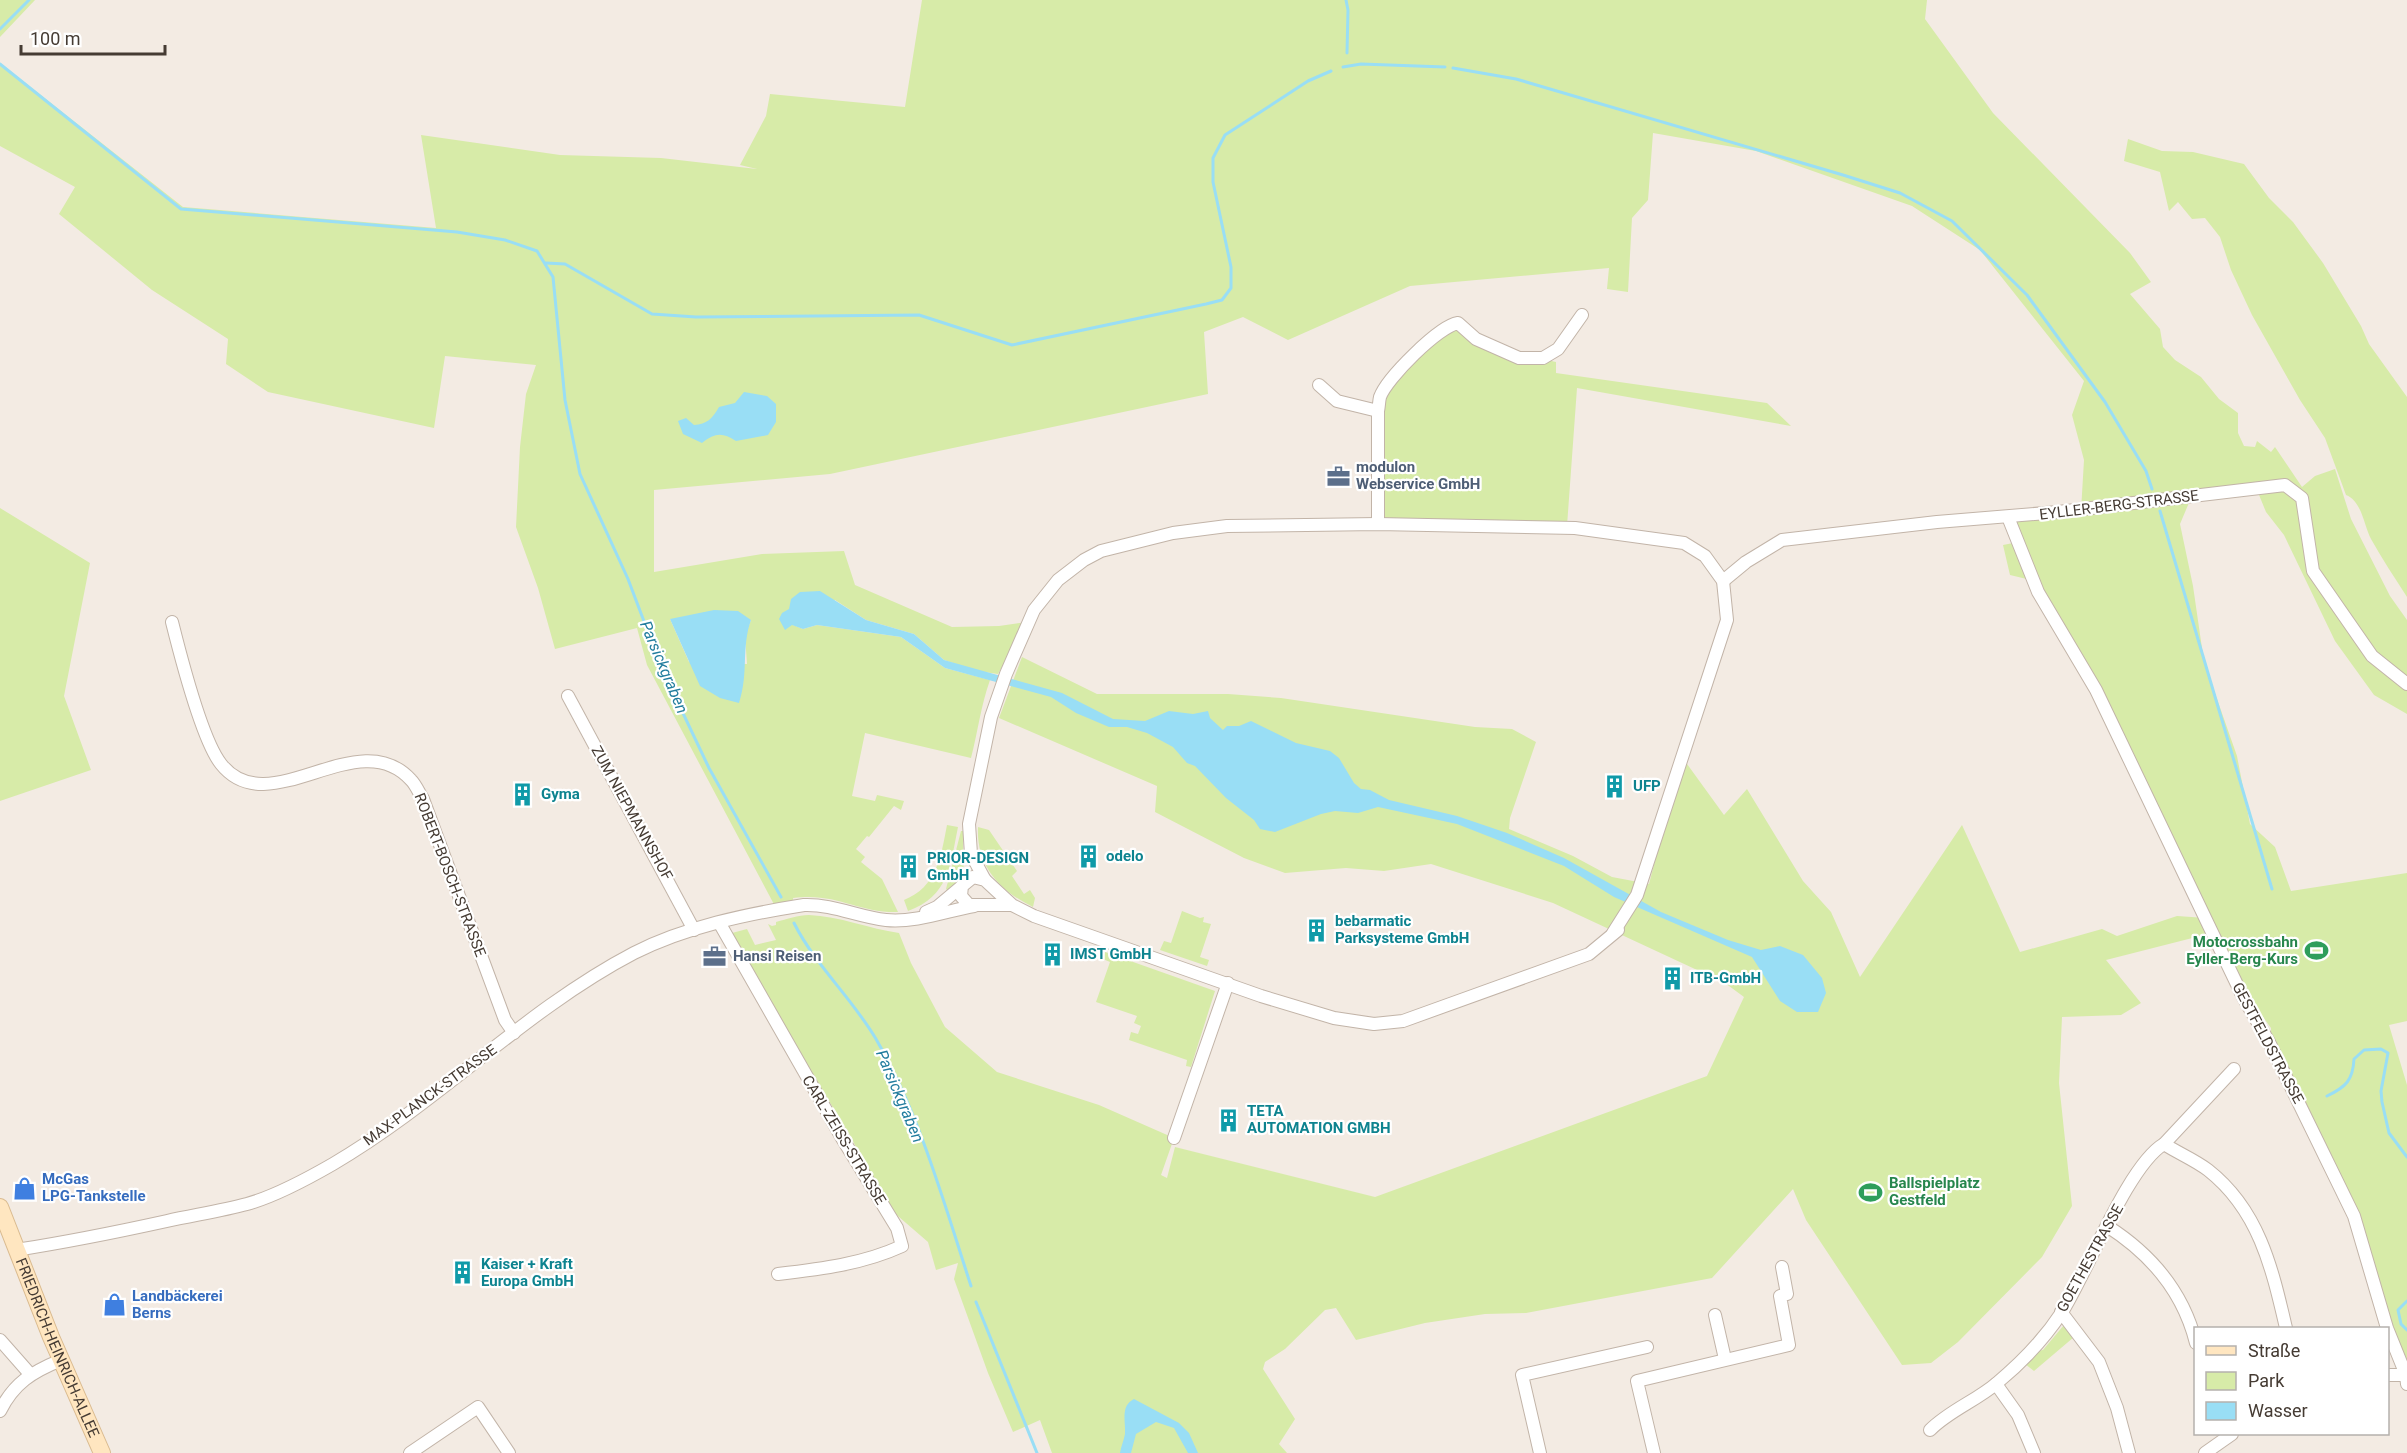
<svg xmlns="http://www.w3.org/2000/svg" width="2407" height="1453" font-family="Roboto,sans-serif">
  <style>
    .green { fill: #d7eba8; fill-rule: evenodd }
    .water { fill: #99def5 }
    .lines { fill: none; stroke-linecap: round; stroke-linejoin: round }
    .stream { stroke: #99def5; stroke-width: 3 }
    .minor-casing { stroke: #c2b4a8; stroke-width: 14 }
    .secondary-casing { stroke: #dabb90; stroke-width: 18 }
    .minor { stroke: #fff; stroke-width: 12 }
    .secondary { stroke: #ffe6c0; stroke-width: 16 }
    .labels { text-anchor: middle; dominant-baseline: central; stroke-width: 4.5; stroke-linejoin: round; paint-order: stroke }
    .service-label { font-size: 15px; font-weight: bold; fill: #4e5e75; stroke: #fff; text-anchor: start }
    .street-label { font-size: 15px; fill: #453b33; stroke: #fff }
    .culture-label { font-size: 15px; font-weight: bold; fill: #0d838f; stroke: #fff; text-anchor: start }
    .leisure-label { font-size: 15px; font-weight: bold; fill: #27864d; stroke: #fff; text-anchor: end }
    .shop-label { font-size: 15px; font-weight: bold; fill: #366cbe; stroke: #fff; text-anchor: start }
    .water-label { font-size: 16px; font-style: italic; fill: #227d9e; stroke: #fff }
  </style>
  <rect width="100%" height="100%" fill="#f3ebe3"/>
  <g class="green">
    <polygon points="0,0 35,0 0,37"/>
    <path d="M922,0H1927L1925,19L1993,113L2130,253L2151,282L2130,294L2160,329L2163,347L2175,360L2201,377L2219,399L2238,413V433L2244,446L2255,447L2257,441L2271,452L2275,447L2302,487L2315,476L2335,469L2351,519L2390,596L2407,620V714L2374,695L2335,641L2284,535L2266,512L2257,490L2191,498L2180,524L2193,586L2204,662L2237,756L2250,824L2275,847L2291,891L2407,873V1021L2389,1025L2407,1085V1375L2367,1253L2271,1044V1028L2247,995L2212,933L2106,960L2141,1003L2121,1015L2062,1017L2059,1083L2072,1206L2042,1257L1958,1342L1931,1363L1902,1365L1806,1220L1793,1189L1712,1278L1526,1313L1485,1314L1425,1323L1356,1340L1336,1308L1325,1310L1285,1349L1265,1362L1263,1369L1295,1419L1279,1444L1287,1453H1052L1040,1420L1013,1432L988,1373L954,1279L958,1263L936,1270L928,1242L884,1204L851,1137L797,1049L732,933L747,929L755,945L776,940L768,924L772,926L776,925V922C787,919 798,915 809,915C839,916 870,929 899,933L911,963L945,1027L997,1072L1099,1105L1174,1138L1161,1175L1167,1178L1175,1147L1375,1197L1707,1076L1744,997L1725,983L1553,903L1431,864L1384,871L1346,868L1285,873L1244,858L1155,812L1157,786L999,718L1022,657L1097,694H1228L1281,698L1475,727L1512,729L1536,742L1510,818L1509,829L1573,856L1612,877L1649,884L1682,757L1724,815L1747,789L1803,881L1831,912L1860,977L1962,825L2020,952L2102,929L2117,936L2177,916L2206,918L2035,581L2010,575L2003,545L2018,542L2009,517L2081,511L2084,460L2072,415L2084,381L1980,250L1912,206L1756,151L1653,133L1648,200L1632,218L1628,292L1607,289L1609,268L1410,286L1288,340L1243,317L1204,332L1208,394L830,474L654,490V572L762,554L844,551L855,585L952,627L999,626L1027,622L998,674L977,671L944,660L914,634L866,620L835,600L793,625L803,629L817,625L901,637L945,668L990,680C981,705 978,731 971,758L865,733L852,796L875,801L877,795L904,801L901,810L894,806L869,837L867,836L856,849L865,857L861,862L882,879L898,912C857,913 837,892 793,898L794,907L777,910L647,665L637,628L555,649L538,588L516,527L520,447L526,394L536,365L445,356L434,428L268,392L226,364L228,339L152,290L59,214L75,187L0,146V63L183,207L436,228L421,135L560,155L661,158L757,169L740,165L766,116L770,94L905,107ZM670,619L751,620L745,636L747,664L689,662Z"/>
    <path d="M2128,139L2162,151L2193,152L2244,164L2269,198L2293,222L2323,263L2361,326L2369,344L2407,397V597C2395,578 2382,559 2371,539C2364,526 2362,501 2346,495L2325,438L2300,400L2252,315L2231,270L2220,237L2205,218L2192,219L2178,202L2169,211L2160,172L2124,161Z"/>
    <polygon points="1449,325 1496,349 1556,362 1556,373 1767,403 1791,426 1577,388 1567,526 1378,524 1380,396"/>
    <polygon points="0,508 90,563 64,696 91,770 0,801"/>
    <path d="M947,825L958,827C950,866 949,896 908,911L904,900C937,887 941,856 947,825Z"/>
    <path d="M978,827L989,830L1017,871L1012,876L1024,894L1030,890L1035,898L1033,907C1000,891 976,866 978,827Z"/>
    <path d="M961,831H964C960,858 972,870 950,893L946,889Z"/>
    <polygon points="1182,911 1200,918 1204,917 1203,922 1211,924 1200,957 1209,960 1207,966 1160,950 1164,941 1171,943"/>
    <polygon points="1105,952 1215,991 1191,1067 1186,1066 1187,1060 1129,1040 1131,1032 1138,1034 1141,1026 1134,1023 1137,1016 1096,1002 1110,962 1103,959"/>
    <polygon points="2064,1325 2074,1337 2034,1371 2025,1364 2036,1351 2043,1350"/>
  </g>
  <g class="water">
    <path d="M744,392L767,396L776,404V422L768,435L736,441C722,432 715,433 702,443L683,434L678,421L686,418L694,425C707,424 712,419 719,407L735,403Z"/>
    <polygon points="820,591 866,620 914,634 944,660 1062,693 1113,719 1145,721 1169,711 1193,714 1208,711 1210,718 1223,730 1227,726 1239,726 1251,721 1296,743 1330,751 1339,758 1354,783 1361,789 1370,790 1389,800 1457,816 1507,833 1564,858 1661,912 1728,940 1761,950 1780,946 1803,955 1822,978 1826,993 1818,1012 1797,1012 1780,1001 1752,957 1614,897 1564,866 1457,824 1378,807 1358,813 1335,811 1321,814 1275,832 1260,829 1254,820 1226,798 1195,766 1187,763 1173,747 1147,733 1127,727 1109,727 1076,713 1051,697 945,668 901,637 817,625 803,629 792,625 785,630 779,619 782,613 789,609 791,599 800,592"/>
    <path d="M714,610L738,611L751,620C741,648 749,672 739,703L720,698L700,686L670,619Z"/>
    <path d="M1134,1399L1179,1423L1189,1433L1198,1453H1188L1174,1428L1156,1422L1136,1434L1131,1453H1120C1121,1446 1124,1440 1125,1434C1126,1421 1120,1406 1134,1399Z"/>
  </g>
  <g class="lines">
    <g class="stream">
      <polyline points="1346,0 1348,10 1347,53"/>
      <polyline points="0,29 29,0"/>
      <polyline points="0,64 181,209 457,232 505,240 537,251 553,277 565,400 580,474 628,579 662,669 709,768 781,897"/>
      <polyline points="1343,67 1361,64 1445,67"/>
      <polyline points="1453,68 1516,79 1843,175 1900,193 1952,221 2027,295 2105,402 2146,471 2152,489"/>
      <polyline points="546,263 565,264 652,314 696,317 919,315 1012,345 1206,304 1222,300 1231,288 1231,267 1213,182 1213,158 1225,135 1308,81 1331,71"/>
      <polyline points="2160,511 2272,889"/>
      <path d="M794,923C815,965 852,998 876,1039C920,1115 944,1203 971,1286"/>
      <path d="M2327,1096C2346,1087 2353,1080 2354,1059L2364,1050L2381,1049L2388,1053L2381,1091L2382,1102L2389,1133L2407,1157"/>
      <polyline points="2407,1301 2398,1310 2401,1324 2407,1330"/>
      <polyline points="976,1302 1037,1453"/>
    </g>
    <defs>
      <g id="minor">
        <polyline points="1319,385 1337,401 1378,411 1378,524"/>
        <path d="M1378,411C1379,407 1379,401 1380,397C1387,378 1439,326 1458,323L1476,339L1519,358H1543L1558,349L1582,315"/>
        <polyline points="2008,517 2038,592 2096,690 2243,997 2269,1042 2354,1216 2387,1328 2406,1375 2407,1384"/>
        <polyline points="1723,581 1746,562 1782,540 1937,522 2058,512 2285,485 2302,498 2313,571 2372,656 2407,684"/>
        <path d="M172,622C180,654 202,740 221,764C269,825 358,721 411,780C416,785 419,793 423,799L505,1020L514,1033"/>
        <polyline points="568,696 694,930"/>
        <polyline points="985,880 971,854 969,824 991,717 1006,674 1034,610 1058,580 1084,560 1101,551 1173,533 1227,526 1378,524 1575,528 1684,543 1705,556 1723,581 1727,620 1637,895 1613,933"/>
        <polyline points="1012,905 969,905 961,896 962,886 973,877 985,880 1012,905 1034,916 1261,996 1334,1018 1374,1024 1403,1021 1589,954 1618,930"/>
        <polyline points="926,912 937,907 962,886"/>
        <path d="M720,924L842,1138L897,1228L902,1246C863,1264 821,1269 778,1274"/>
        <polyline points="1174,1138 1228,983"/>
        <path d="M2164,1144C2178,1153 2195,1160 2208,1170C2259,1210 2272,1268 2286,1328"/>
        <path d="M2107,1226C2151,1254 2183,1291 2196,1343"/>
        <path d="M16,1250C67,1242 117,1232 167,1221C194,1215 221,1211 247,1204C276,1196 307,1179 333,1164C439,1102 525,1010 634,953C685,927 747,914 804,905C833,904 858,917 886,920C914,923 947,911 974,906"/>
        <polyline points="2061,1312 2099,1362 2117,1408 2129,1453"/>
        <polyline points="1715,1315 1725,1359"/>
        <polyline points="0,1340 30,1374"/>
        <polyline points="2388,1375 2407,1375"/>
        <polyline points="1996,1384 2018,1415 2034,1453"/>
        <path d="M0,1411C14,1383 32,1372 61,1360"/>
        <path d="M1930,1430C1950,1410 1976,1401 1997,1383C2021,1363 2045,1338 2062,1312C2087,1273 2128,1165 2164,1144L2234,1069"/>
        <polyline points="410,1453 478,1407 509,1453"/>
        <polyline points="1540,1453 1522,1375 1647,1347"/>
        <polyline points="1654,1453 1637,1381 1789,1345 1780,1296 1787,1294 1782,1267"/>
        <polyline points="2205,1453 2232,1434"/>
      </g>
      <g id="secondary">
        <path id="s1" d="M0,1207L51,1337L102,1453"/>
      </g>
    </defs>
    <use href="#minor" class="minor-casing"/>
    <use href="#secondary" class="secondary-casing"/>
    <use href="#minor" class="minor"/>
    <use href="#secondary" class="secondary"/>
  </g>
  <defs>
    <symbol id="office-bare" viewBox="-9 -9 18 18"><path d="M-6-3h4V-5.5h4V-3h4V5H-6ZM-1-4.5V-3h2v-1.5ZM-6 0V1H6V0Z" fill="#5c6f8a" stroke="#fff" stroke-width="2.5" paint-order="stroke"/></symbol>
    <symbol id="building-bare" viewBox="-9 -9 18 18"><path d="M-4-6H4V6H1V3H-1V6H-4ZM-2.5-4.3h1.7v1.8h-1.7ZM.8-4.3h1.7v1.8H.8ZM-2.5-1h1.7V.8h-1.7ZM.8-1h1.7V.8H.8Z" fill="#0f9aa8" stroke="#fff" stroke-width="2.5" paint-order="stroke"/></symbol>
    <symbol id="stadium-bare" viewBox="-9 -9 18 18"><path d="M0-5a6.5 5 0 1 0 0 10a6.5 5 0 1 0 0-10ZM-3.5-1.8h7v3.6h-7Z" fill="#2e9e5b" stroke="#fff" stroke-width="2.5" paint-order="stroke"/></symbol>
    <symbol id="shop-bare" viewBox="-9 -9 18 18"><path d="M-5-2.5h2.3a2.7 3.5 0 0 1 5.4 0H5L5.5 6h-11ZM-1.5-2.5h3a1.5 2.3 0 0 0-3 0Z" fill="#3f7fe0" stroke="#fff" stroke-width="2.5" paint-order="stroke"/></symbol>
  </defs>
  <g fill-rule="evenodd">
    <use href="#office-bare" x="1322" y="460" width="33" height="33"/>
    <use href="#building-bare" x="1598" y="770" width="33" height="33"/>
    <use href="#building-bare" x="506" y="778" width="33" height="33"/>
    <use href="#building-bare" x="1072" y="840" width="33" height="33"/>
    <use href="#building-bare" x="892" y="850" width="33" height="33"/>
    <use href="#building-bare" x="1300" y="914" width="33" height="33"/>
    <use href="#stadium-bare" x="2300" y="934" width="33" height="33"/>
    <use href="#building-bare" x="1036" y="938" width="33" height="33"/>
    <use href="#office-bare" x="698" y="940" width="33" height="33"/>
    <use href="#building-bare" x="1656" y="962" width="33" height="33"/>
    <use href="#building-bare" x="1212" y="1104" width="33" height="33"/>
    <use href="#shop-bare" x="8" y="1172" width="33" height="33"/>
    <use href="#stadium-bare" x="1854" y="1176" width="33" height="33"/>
    <use href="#building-bare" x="446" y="1256" width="33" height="33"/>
    <use href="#shop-bare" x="98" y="1288" width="33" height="33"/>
  </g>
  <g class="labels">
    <g class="service-label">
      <text x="1356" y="467">modulon<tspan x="1356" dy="17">Webservice GmbH</tspan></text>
      <text x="733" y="956">Hansi Reisen</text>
    </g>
    <g class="street-label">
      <text transform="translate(2119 505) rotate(-7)">EYLLER-BERG-STRASSE</text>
      <text transform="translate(632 813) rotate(61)">ZUM NIEPMANNSHOF</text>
      <text transform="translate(450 875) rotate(69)">ROBERT-BOSCH-STRASSE</text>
      <text transform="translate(2268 1043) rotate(62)">GESTFELDSTRASSE</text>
      <text transform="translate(430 1095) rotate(-36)">MAX-PLANCK-STRASSE</text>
      <text transform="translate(844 1140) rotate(59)">CARL-ZEISS-STRASSE</text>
      <text transform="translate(2090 1258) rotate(-61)">GOETHESTRASSE</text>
      <text stroke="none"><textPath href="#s1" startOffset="152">FRIEDRICH-HEINRICH-ALLEE</textPath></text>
    </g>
    <g class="culture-label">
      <text x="1633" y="786">UFP</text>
      <text x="541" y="794">Gyma</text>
      <text x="1106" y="856">odelo</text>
      <text x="927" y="858">PRIOR-DESIGN<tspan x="927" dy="17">GmbH</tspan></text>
      <text x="1335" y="921">bebarmatic<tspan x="1335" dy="17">Parksysteme GmbH</tspan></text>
      <text x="1070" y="954">IMST GmbH</text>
      <text x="1690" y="978">ITB-GmbH</text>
      <text x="1247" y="1111">TETA<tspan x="1247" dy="17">AUTOMATION GMBH</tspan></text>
      <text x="481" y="1264">Kaiser + Kraft<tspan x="481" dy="17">Europa GmbH</tspan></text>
    </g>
    <g class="leisure-label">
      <text x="2298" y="942">Motocrossbahn<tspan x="2298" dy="17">Eyller-Berg-Kurs</tspan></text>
      <text x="1889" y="1183" text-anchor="start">Ballspielplatz<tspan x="1889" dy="17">Gestfeld</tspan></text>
    </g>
    <g class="shop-label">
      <text x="42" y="1179">McGas<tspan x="42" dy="17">LPG-Tankstelle</tspan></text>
      <text x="132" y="1296">Landbäckerei<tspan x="132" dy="17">Berns</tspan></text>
    </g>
    <g class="water-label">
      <text transform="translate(664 667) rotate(67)">Parsickgraben</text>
      <text transform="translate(900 1096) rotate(67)">Parsickgraben</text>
    </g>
  </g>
  <rect x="2194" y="1327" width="195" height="108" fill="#ffffff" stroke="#b5b1ad" stroke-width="1.5"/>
  <rect x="2206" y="1346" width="30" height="9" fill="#ffe6c0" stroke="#b5b1ad" stroke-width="1.5"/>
  <text x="2248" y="1357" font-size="18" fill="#453b33">Straße</text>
  <rect x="2206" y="1372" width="30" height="18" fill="#d7eba8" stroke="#b5b1ad" stroke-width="1.5"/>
  <text x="2248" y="1387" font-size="18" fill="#453b33">Park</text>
  <rect x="2206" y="1402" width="30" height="18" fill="#99def5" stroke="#b5b1ad" stroke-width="1.5"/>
  <text x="2248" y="1417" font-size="18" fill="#453b33">Wasser</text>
  <path d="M21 45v9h144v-9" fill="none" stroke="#453b33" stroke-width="3"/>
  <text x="30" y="45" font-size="18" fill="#453b33" stroke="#ffffff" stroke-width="4.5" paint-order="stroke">100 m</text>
</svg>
